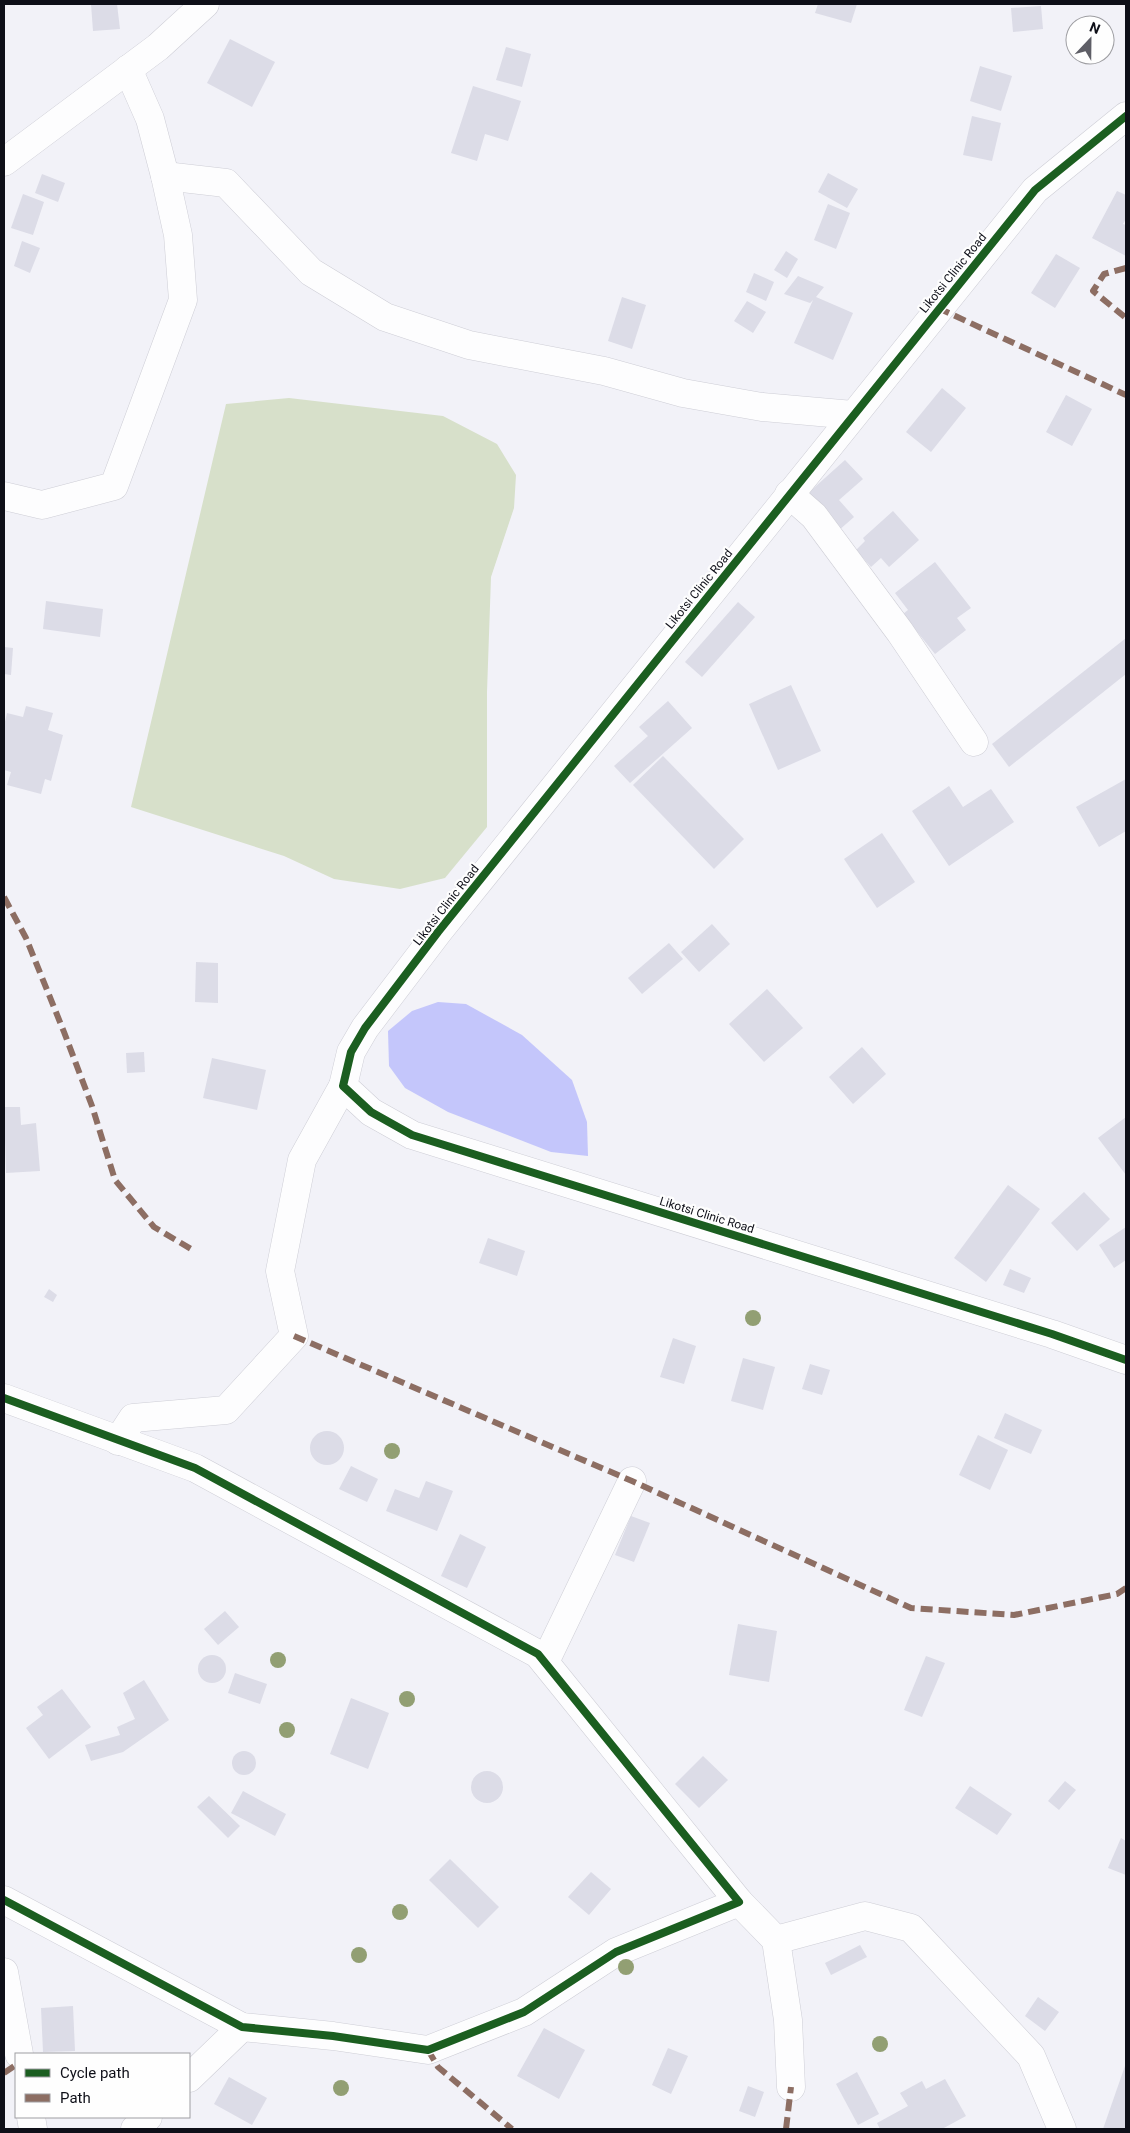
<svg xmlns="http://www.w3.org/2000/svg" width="1130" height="2133" font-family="Roboto,sans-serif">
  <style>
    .green { fill: #d7e0ca }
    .water { fill: #c4c6fb }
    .building { fill: #dcdce7 }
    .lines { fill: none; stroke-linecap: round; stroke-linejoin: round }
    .minor-casing { stroke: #ceced6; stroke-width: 29 }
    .minor { stroke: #fdfdfe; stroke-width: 28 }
    .quiet { stroke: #8d6e63; stroke-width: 6; stroke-dasharray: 12 6; stroke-linecap: butt }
    .cycleway-casing { stroke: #fefefe; stroke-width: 11 }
    .cycleway { stroke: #1b5e20; stroke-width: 8 }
    .tree { fill: #929f73 }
    .labels { text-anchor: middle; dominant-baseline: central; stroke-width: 4.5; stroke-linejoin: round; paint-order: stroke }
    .street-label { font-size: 12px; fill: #0e0f18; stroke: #fefefe }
  </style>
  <rect width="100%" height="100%" fill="#f2f2f8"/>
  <polygon class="green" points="289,398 443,416 497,444 516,475 514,508 491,577 487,692 487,827 445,878 400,889 334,879 284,856 131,807 226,404"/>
  <polygon class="water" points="438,1002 466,1004 522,1035 572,1080 587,1122 588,1156 551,1152 448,1112 405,1088 389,1066 388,1031 412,1011"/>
  <g class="building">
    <polygon points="91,4 117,4 120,29 93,31"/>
    <polygon points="818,4 857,4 851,23 815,13"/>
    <polygon points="1041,6 1043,29 1013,32 1011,8"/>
    <polygon points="230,39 275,62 252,107 207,83"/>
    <polygon points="506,47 531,54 522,87 496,80"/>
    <polygon points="980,66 1012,76 1001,111 970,101"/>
    <polygon points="473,86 521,101 508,141 485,134 477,161 451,153"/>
    <polygon points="972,116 1001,123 992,161 963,155"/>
    <polygon points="828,173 858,189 847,208 818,192"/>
    <polygon points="42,174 65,183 58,202 35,193"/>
    <polygon points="1117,191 1126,195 1126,219 1123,224 1126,225 1126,256 1092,238"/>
    <polygon points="23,194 44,202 33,235 11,228"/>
    <polygon points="828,204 850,213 836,249 814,240"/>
    <polygon points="22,241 40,248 30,273 14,266"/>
    <polygon points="786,251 798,259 787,278 774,270"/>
    <polygon points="1056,254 1080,268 1055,308 1031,293"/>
    <polygon points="754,273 774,282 766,301 746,292"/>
    <polygon points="798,276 824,287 816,297 853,313 833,360 794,343 813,300 810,303 784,294"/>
    <polygon points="622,297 646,305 632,349 608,341"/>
    <polygon points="747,301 766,312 753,333 734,321"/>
    <polygon points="942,388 966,408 931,452 906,432"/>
    <polygon points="1066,395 1092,409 1072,446 1046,432"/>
    <polygon points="845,460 863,479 839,500 854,517 838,531 806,495"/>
    <polygon points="893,511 919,540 889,567 881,558 871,567 856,550 865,541 863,538"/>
    <polygon points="935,562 971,608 957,618 966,630 935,654 903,614 908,610 895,593"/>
    <polygon points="46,601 103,609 100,637 43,629"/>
    <polygon points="738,602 755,617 702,677 685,662"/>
    <polygon points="1126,638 1126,674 1009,767 992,744"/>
    <polygon points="4,647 13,648 11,675 4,674"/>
    <polygon points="791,685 821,751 778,770 749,704"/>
    <polygon points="668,701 692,728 630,783 614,766 648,736 639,727"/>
    <polygon points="26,706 53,713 48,730 63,735 51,781 45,779 41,794 7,785 11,772 4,770 4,726 7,713 23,717"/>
    <polygon points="663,756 744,839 714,869 633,785"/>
    <polygon points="1126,779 1126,831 1099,847 1076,807"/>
    <polygon points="949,786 963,807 991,789 1014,822 949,866 912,811"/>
    <polygon points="882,833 915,882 877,908 844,859"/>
    <polygon points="712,924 730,944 699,972 681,952"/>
    <polygon points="669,943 683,959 642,994 628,978"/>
    <polygon points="196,962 218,963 218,1003 195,1002"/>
    <polygon points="767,989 803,1028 764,1062 729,1024"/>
    <polygon points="862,1047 886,1074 853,1104 829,1077"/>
    <polygon points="144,1052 145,1072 127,1073 126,1053"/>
    <polygon points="212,1058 266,1070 257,1110 203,1098"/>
    <polygon points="4,1107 20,1107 21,1125 36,1123 40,1171 6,1173"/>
    <polygon points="1126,1117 1126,1175 1098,1138"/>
    <polygon points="1008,1185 1040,1209 986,1282 954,1258"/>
    <polygon points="1084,1192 1110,1219 1077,1251 1051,1223"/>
    <polygon points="1126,1227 1126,1260 1114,1268 1099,1245"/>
    <polygon points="488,1238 525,1251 517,1276 479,1263"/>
    <polygon points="1010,1269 1031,1278 1024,1293 1003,1285"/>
    <polygon points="49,1289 57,1295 53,1302 44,1297"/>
    <polygon points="673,1338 696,1346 684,1384 660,1377"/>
    <polygon points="743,1358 775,1367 763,1410 731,1401"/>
    <polygon points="810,1364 830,1370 822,1395 802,1389"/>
    <polygon points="1005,1413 1042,1430 1031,1454 994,1438"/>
    <circle cx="327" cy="1448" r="17"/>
    <polygon points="978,1435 1008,1450 990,1490 959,1475"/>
    <polygon points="351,1466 378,1479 367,1502 339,1489"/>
    <polygon points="426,1481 453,1491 437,1531 386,1511 395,1489 419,1498"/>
    <polygon points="631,1516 650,1523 634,1562 615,1555"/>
    <polygon points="460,1534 486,1547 467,1588 441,1576"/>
    <polygon points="225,1611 239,1627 218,1645 204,1629"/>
    <polygon points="738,1624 777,1631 769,1682 729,1675"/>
    <circle cx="212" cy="1669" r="14"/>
    <polygon points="926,1656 945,1663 922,1717 904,1710"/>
    <polygon points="235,1673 267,1684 260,1704 228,1693"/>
    <polygon points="144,1680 169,1720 123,1752 91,1761 85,1745 120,1735 117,1727 135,1719 123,1693"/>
    <polygon points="62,1689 91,1727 49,1759 26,1728 43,1715 37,1707"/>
    <polygon points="351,1698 389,1713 368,1769 330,1754"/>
    <circle cx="244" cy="1763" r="12"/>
    <polygon points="703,1756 728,1780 699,1808 675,1784"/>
    <circle cx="487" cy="1787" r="16"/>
    <polygon points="1065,1781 1076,1790 1059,1810 1048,1801"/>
    <polygon points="970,1786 1012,1814 997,1835 955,1808"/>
    <polygon points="243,1791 286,1814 275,1836 231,1813"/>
    <polygon points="209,1796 240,1826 228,1838 197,1807"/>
    <polygon points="1121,1838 1126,1841 1126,1875 1108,1868"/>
    <polygon points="450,1859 499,1907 478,1928 429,1880"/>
    <polygon points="591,1872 611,1889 589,1915 568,1897"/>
    <polygon points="860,1945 867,1957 831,1975 825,1963"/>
    <polygon points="1038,1997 1059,2012 1045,2031 1025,2016"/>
    <polygon points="73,2006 75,2051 43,2052 41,2008"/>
    <polygon points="544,2028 585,2050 559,2099 517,2076"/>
    <polygon points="668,2048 688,2056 671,2094 652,2085"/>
    <polygon points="1126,2063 1126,2129 1103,2129"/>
    <polygon points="857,2072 879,2114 858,2125 836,2084"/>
    <polygon points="229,2077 267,2098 252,2125 214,2104"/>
    <polygon points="945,2079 966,2116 942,2129 880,2129 877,2123 908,2106 900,2093 922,2081 926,2089"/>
    <polygon points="748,2086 764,2092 755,2117 739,2111"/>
  </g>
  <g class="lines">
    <defs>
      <g id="minor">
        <polyline points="1126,116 1035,190 438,932 365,1028 351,1052 343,1086 371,1112 412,1135 1052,1334 1126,1360"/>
        <polyline points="4,162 158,47 205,4"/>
        <polyline points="165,176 226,183 311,272 385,317 469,345 604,371 683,393 762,407 853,415"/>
        <polyline points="789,494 814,516 900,632 974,742"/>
        <polyline points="4,496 42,505 114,486 183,300 178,235 165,176 150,119 128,69"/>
        <polyline points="4,1398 195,1468 538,1654 739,1902 616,1952 524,2012 428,2050 333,2036 242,2027 4,1900"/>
        <polyline points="118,1441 133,1418 226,1410 294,1336 280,1271 302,1160 343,1086"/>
        <polyline points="545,1662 632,1481"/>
        <polyline points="739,1902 776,1940 788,2020 791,2087"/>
        <polyline points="776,1940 865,1916 911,1928 1031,2056 1062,2129"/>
        <polyline points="4,1972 19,2054"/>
        <polyline points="189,2078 242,2027"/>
        <polyline points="31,2117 33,2129"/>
        <polyline points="135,2129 148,2117"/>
      </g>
    </defs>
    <use href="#minor" class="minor-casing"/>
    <use href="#minor" class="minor"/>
    <g class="quiet">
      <polyline points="1126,268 1104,274 1093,291 1126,318"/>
      <polyline points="938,308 1126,395"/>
      <polyline points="4,897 26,938 64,1032 92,1106 115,1180 154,1227 191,1249"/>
      <polyline points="294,1336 632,1481 911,1608 1014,1615 1117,1594 1126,1588"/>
      <polyline points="428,2050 438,2067 512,2129"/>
      <polyline points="4,2073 16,2065"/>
      <polyline points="786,2129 791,2087"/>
    </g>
    <defs>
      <g id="cycleway">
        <polyline points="1126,116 1035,190 438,932 365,1028 351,1052 343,1086 371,1112 412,1135 1052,1334 1126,1360"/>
        <polyline points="4,1398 195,1468 538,1654 739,1902 616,1952 524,2012 428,2050 333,2036 242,2027 4,1900"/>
      </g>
    </defs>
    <use href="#cycleway" class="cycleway-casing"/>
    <use href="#cycleway" class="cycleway"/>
  </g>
  <g class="tree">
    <circle cx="753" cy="1318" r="8"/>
    <circle cx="392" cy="1451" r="8"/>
    <circle cx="278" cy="1660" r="8"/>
    <circle cx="407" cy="1699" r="8"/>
    <circle cx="287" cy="1730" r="8"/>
    <circle cx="400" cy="1912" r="8"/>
    <circle cx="359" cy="1955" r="8"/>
    <circle cx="626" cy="1967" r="8"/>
    <circle cx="880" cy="2044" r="8"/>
    <circle cx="341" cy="2088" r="8"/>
  </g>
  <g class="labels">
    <g class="street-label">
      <text transform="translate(953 273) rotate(-51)">Likotsi Clinic Road</text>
      <text transform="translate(699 589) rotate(-51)">Likotsi Clinic Road</text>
      <text transform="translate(446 905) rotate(-52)">Likotsi Clinic Road</text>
      <text transform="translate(707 1215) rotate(17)">Likotsi Clinic Road</text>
    </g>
  </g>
  <rect width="1130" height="2133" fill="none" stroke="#0e0f18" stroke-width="10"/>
  <rect x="15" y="2053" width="175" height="65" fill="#fefefe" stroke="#9e9ea2"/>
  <rect x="25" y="2069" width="25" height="8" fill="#1b5e20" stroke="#9e9ea2"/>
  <text x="60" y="2078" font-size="15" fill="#0e0f18">Cycle path</text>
  <rect x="25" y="2094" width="25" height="8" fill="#8d6e63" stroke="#9e9ea2"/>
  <text x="60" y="2103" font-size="15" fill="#0e0f18">Path</text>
  <g transform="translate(1090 40) rotate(22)"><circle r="24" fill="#fefefe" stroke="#9e9ea2"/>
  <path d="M0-4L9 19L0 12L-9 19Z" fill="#5e5e66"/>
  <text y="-8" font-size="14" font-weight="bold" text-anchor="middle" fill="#0e0f18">N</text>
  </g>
</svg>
